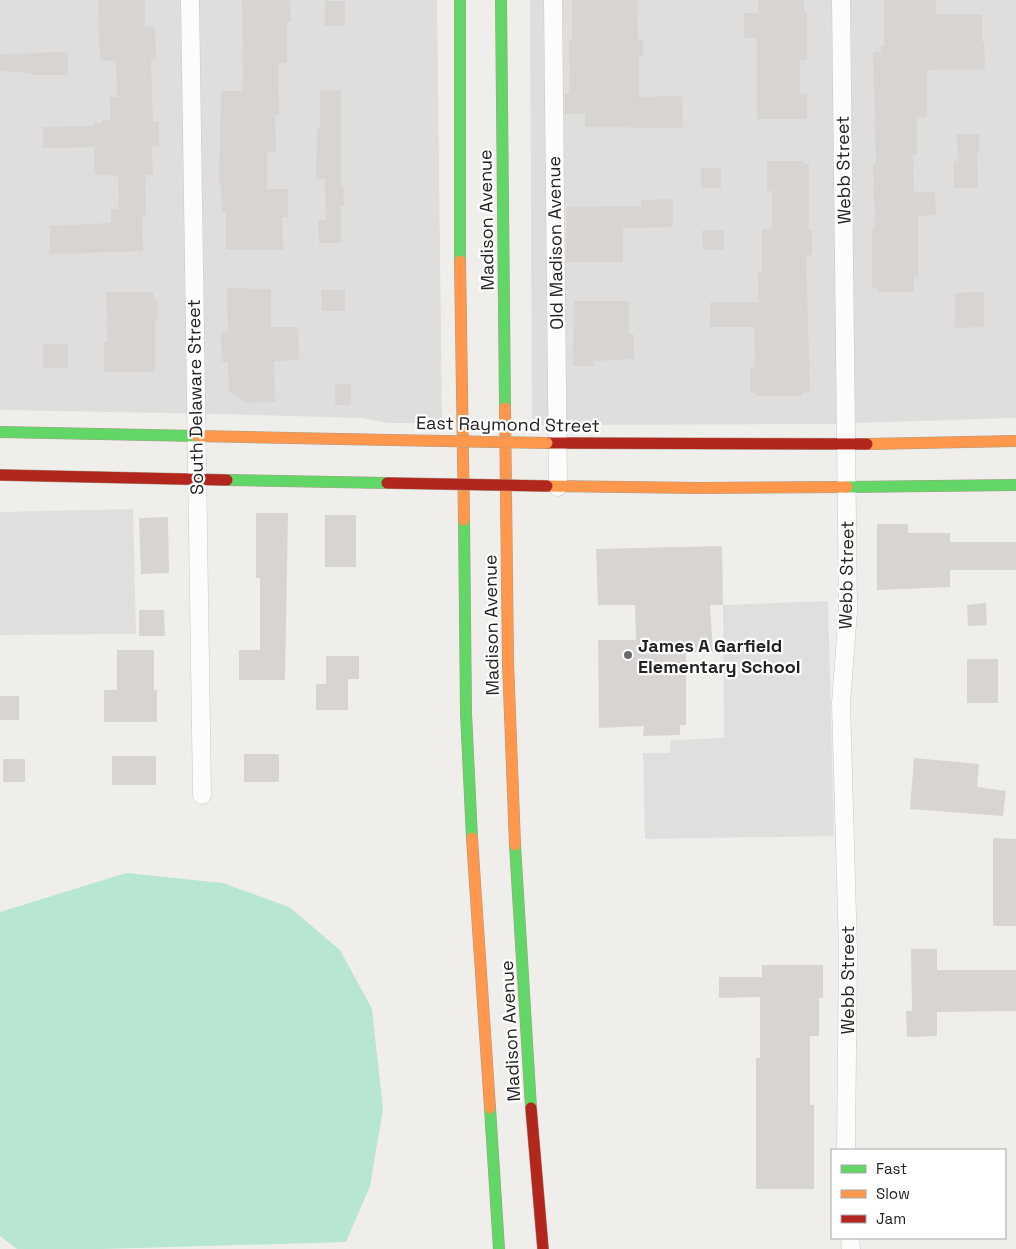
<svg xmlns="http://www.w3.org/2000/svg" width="1016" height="1249" font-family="'Space Grotesk',sans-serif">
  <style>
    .residential { fill: #dfdedc }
    .pitch { fill: #b7e6d2 }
    .parking { fill: #e0dfde }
    .building { fill: #d7d4d2 }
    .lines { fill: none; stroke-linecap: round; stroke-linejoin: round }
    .street-casing { stroke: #c9c8c7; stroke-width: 19 }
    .fast-casing { stroke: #a79c86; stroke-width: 12 }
    .slow-casing { stroke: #a79c86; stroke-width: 12 }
    .jam-casing { stroke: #a79c86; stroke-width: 12 }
    .street { stroke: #fdfcfc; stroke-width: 18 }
    .fast { stroke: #63d668; stroke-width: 11 }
    .slow { stroke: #ff974d; stroke-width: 11 }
    .jam { stroke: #b3261e; stroke-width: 11 }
    .slow-bridge-casing { stroke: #a79c86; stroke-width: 12; stroke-linecap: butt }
    .jam-bridge-casing { stroke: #a79c86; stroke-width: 12; stroke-linecap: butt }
    .slow-bridge { stroke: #ff974d; stroke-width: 11 }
    .jam-bridge { stroke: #b3261e; stroke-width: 11 }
    .poi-dot { fill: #6a6968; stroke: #fff; stroke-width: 2 }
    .labels { text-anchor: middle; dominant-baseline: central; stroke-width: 4.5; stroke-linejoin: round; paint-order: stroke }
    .street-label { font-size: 18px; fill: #222; stroke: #fff }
    .poi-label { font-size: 18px; font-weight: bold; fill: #222; stroke: #fff; text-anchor: start }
  </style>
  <rect width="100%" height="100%" fill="#f0eeeb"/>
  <g class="residential">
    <polygon points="0,0 437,0 442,423 389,423 361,418 220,414 0,410"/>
    <polygon points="530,0 1016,0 1016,418 822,424 532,425"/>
  </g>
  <polygon class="pitch" points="126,873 223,883 289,907 340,950 372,1009 383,1109 370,1186 346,1242 101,1249 17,1249 0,1236 0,912"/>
  <g class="parking">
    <polygon points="133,509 136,634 0,635 0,512"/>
    <polygon points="828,601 834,836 645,839 643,753 670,753 671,740 724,738 723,605"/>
  </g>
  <g class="building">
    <polygon points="98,0 145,0 145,27 155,27 156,60 151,60 153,122 159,122 159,147 152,147 153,175 145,175 146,216 142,216 143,251 50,254 50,226 111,223 111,209 119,209 118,176 94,174 94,147 43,148 43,127 94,126 94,123 102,123 102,120 110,120 110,97 117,97 116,60 100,61"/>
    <polygon points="242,0 290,0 291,22 287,22 287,63 278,63 279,115 275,115 276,152 267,152 267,189 288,189 288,217 282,217 283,250 226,250 226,213 222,213 221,185 219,185 221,91 243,91"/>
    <polygon points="572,0 637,0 638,39 643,39 643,57 639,57 639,97 682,96 683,128 585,127 585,114 565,114 565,94 570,94 569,39 572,39"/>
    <polygon points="758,0 804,0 804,12 807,12 807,60 800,60 800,93 807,93 807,119 757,119 757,38 744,38 744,13 758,13"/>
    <polygon points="884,0 936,0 936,14 982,14 982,42 984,42 985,69 927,70 927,117 917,117 917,155 913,155 914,192 935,192 936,215 918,216 918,277 914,277 914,292 877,292 877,287 872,288 872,229 875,229 873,164 876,164 873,52 881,52 881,46 884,46"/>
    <rect x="325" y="1" width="20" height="25"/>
    <polygon points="68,52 68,75 31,75 31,73 0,71 0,54"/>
    <polygon points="341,90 341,187 343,187 344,206 341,206 341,243 319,243 318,221 326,220 325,179 316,179 317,129 320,129 320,91"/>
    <polygon points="957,134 979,134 979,152 977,152 978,188 954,188 954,161 958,161"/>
    <polygon points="767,161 803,161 803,164 809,164 809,230 812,230 812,255 806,255 810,393 802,393 802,396 756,396 756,393 750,393 750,367 755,367 754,327 710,327 710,302 758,302 758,273 762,273 762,229 772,229 772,191 767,191"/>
    <rect x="701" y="168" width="20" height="20"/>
    <polygon points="673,199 673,227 623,228 623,262 566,262 567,207 641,206 641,200"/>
    <polygon points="702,230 724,230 724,250 703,250"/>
    <polygon points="227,288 271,289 271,327 298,327 299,360 274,361 275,402 247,403 229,391 228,362 222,362 221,332 228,332"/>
    <polygon points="321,290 345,290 345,311 322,311"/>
    <polygon points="106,292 153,292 154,300 157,300 158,319 155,319 155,372 104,372 104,342 107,342"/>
    <polygon points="984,292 984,327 955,328 955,293"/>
    <polygon points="574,301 629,301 629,334 634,334 634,359 594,361 595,366 573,366"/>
    <rect x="43" y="344" width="25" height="24"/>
    <rect x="335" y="384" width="16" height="21"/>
    <polygon points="256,513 288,513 285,680 239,680 239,650 260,650 260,578 256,578"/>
    <rect x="325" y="515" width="31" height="52"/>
    <polygon points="168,517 169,573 141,574 139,518"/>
    <polygon points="877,524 908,524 908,533 950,533 950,542 1016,542 1016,570 950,570 950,587 877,590"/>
    <polygon points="722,546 723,605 710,605 713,652 686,653 686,725 680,725 680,735 643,736 644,726 599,728 598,640 636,640 635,605 598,605 596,549"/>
    <polygon points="986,603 987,625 968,626 967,605"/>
    <polygon points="139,610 164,610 165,636 139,636"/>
    <polygon points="117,650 154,650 154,690 157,690 157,722 104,722 104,690 117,690"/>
    <polygon points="326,656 359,656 359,679 348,679 348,710 316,710 316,684 326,684"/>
    <rect x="967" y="659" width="31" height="44"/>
    <rect x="0" y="696" width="19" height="24"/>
    <rect x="244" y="754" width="35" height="28"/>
    <rect x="112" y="756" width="44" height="29"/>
    <polygon points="914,758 979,764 977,787 1006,791 1003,816 910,809"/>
    <rect x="3" y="759" width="22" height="23"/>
    <polygon points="993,838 1016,839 1016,926 993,926"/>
    <polygon points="911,949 937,949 937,970 1016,970 1016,1011 937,1012 937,1036 907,1037 906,1011 912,1011"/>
    <polygon points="762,965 823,965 823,998 819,998 819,1036 810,1036 810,1105 814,1105 814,1189 756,1189 756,1058 760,1058 760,997 719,998 719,977 762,977"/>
  </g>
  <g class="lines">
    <defs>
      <g id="street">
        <polyline points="190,0 202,795"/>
        <polyline points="553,0 558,487"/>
        <polyline points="841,0 848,611 841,703 848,950 846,1150"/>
        <polyline points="850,1238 851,1249"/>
      </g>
      <g id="fast">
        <polyline points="460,0 460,261"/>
        <polyline points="501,0 505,408"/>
        <polyline points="0,432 197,436"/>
        <polyline points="227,480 387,483"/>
        <polyline points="847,487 1016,485"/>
        <polyline points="464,520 466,713 472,838"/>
        <polyline points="515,845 531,1108"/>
        <polyline points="490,1108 499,1249"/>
      </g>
      <g id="slow">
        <polyline points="460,261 464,520"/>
        <polyline points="505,408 508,662 515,845"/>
        <polyline points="197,436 390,440"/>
        <polyline points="867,444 1016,441"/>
        <polyline points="547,486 701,488 847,487"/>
        <polyline points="472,838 490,1108"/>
      </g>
      <g id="jam">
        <polyline points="547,443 867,444"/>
        <polyline points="0,475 227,480"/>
        <polyline points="531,1108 543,1249"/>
      </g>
    </defs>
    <use href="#street" class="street-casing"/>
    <use href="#fast" class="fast-casing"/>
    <use href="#slow" class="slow-casing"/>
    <use href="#jam" class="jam-casing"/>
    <use href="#street" class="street"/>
    <use href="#fast" class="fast"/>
    <use href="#slow" class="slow"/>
    <use href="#jam" class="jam"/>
    <defs>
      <polyline id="slow-bridge" points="390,440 547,443"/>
      <polyline id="jam-bridge" points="387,483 547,486"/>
    </defs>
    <use href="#slow-bridge" class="slow-bridge-casing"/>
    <use href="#jam-bridge" class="jam-bridge-casing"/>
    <use href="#slow-bridge" class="slow-bridge"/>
    <use href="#jam-bridge" class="jam-bridge"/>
  </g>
  <circle class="poi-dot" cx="628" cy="655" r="5"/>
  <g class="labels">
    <g class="street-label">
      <text transform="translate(843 170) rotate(-91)">Webb Street</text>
      <text transform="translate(486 220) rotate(-91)">Madison Avenue</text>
      <text transform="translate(555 243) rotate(-91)">Old Madison Avenue</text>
      <text transform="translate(195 397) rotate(-91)">South Delaware Street</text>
      <text transform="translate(508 424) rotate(1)">East Raymond Street</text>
      <text transform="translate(846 575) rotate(-89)">Webb Street</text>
      <text transform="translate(491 625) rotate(-91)">Madison Avenue</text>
      <text transform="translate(847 980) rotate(-90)">Webb Street</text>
      <text transform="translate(510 1031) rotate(-93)">Madison Avenue</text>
    </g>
    <g class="poi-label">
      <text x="638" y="645">James A Garfield<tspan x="638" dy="21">Elementary School</tspan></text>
    </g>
  </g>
  <rect x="831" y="1149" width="175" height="90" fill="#ffffff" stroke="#a7a7a7"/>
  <rect x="841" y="1165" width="25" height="8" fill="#63d668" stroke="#a7a7a7"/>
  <text x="876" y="1174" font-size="15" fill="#222222">Fast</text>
  <rect x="841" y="1190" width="25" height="8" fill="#ff974d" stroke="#a7a7a7"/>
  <text x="876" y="1199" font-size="15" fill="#222222">Slow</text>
  <rect x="841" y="1215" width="25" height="8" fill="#b3261e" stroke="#a7a7a7"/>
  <text x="876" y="1224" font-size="15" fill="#222222">Jam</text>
</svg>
